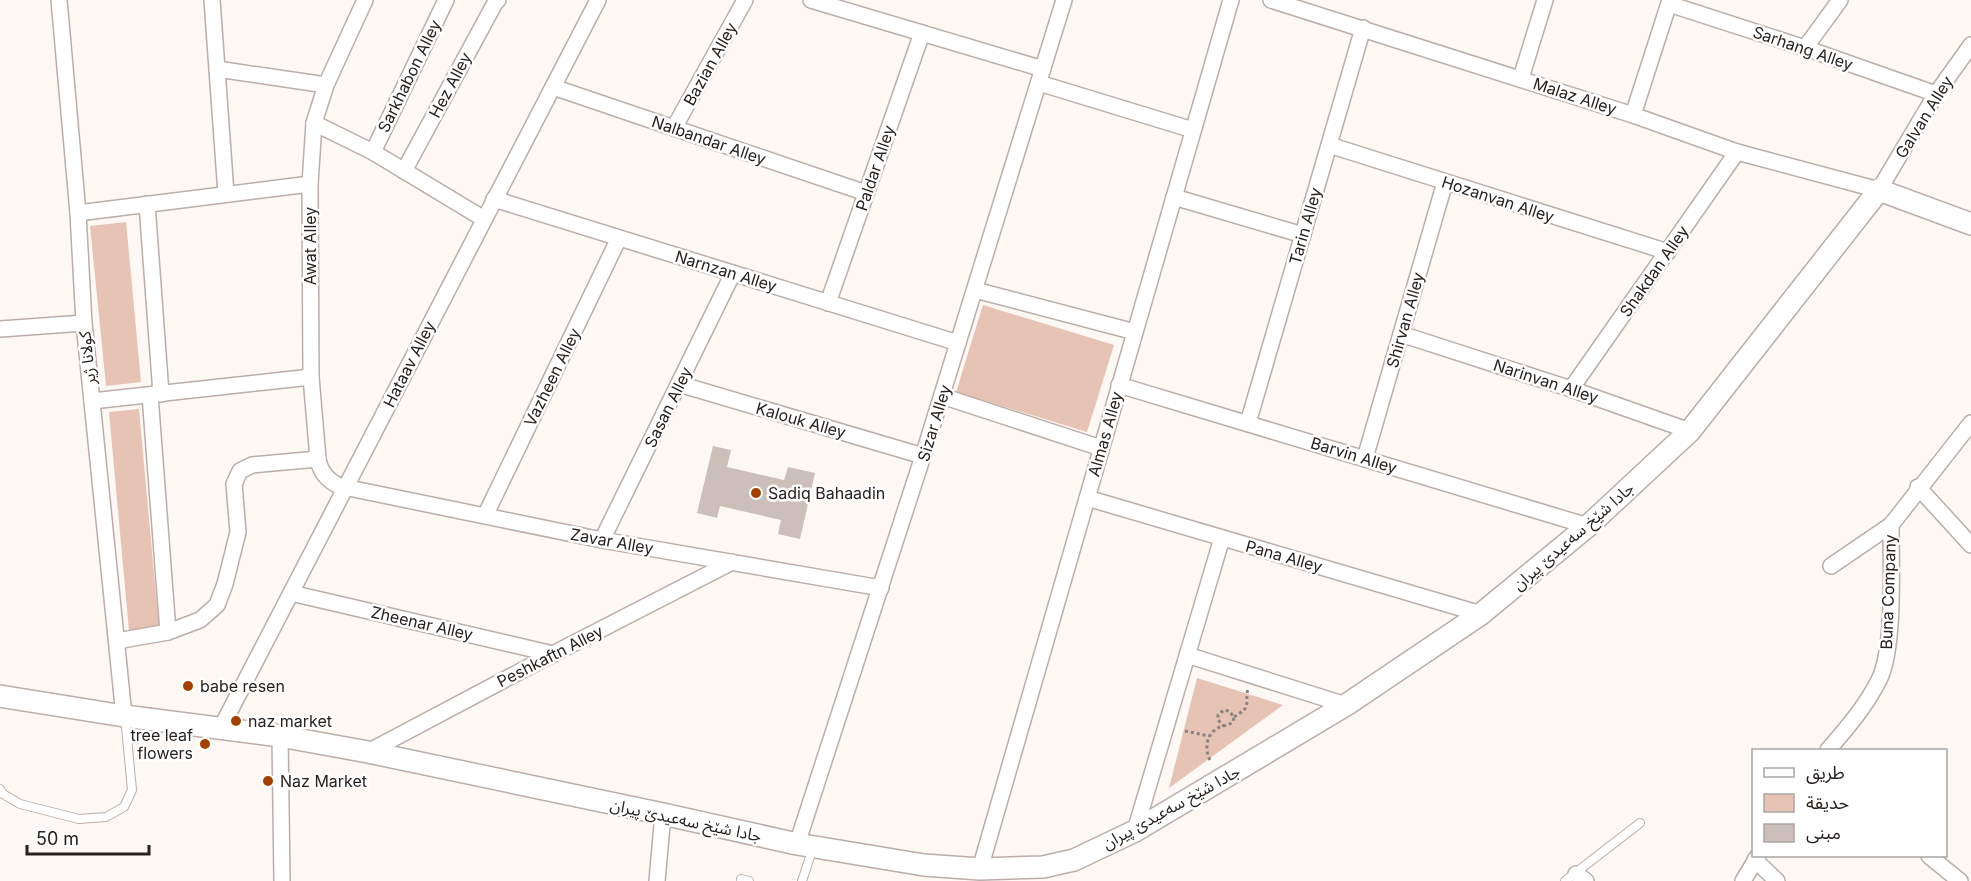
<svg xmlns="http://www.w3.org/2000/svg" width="1971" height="881" font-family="Inter,'Noto Sans Arabic',sans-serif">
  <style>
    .green { fill: #e6c3b4 }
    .building { fill: #ccbeb8 }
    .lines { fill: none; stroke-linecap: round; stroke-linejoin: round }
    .lane-casing { stroke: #bbada8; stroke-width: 10 }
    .street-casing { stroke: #bbada8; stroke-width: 18 }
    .secondary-casing { stroke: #bbada8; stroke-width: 24 }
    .path { stroke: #888280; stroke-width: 3; stroke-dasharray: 3 3; stroke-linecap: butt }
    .lane { stroke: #fff; stroke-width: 8 }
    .street { stroke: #fff; stroke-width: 15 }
    .secondary { stroke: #fff; stroke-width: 21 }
    .poi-dot { fill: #a24000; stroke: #fff; stroke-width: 2 }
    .labels { text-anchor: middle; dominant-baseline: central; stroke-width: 5; stroke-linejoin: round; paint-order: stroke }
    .street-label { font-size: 16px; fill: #26211f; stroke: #fff }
    .poi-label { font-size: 16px; fill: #26211f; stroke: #fff; text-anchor: start }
  </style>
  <rect width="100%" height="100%" fill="#fef8f5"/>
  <g class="green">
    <polygon points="126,222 141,382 106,386 90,226"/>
    <polygon points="983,305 1114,345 1087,432 956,392"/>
    <polygon points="139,409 159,628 129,631 109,412"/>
    <polygon points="1197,678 1283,705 1169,788"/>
  </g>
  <polygon class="building" points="713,446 731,450 727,467 784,480 788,467 815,473 800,539 778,534 781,520 720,506 717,518 697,513"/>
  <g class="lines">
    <defs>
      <g id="lane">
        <polyline points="0,789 3,794 20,804 79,819 106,817 124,807 132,790 125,717"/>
        <polyline points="741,879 749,881"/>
        <polyline points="802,881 813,848"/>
        <polyline points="1565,881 1640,823"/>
      </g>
      <g id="street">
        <polyline points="59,0 78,213 84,323 124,716"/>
        <polyline points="212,0 226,194"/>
        <path d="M365,0L326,85L314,123L310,184L311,377L318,459C320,472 327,480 339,486L602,540L881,588"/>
        <polyline points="811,0 1043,69"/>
        <polyline points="1271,0 1633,115 1737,152 1879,190 1936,94 1971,45"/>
        <polyline points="1669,4 1805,48 1936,94"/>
        <polyline points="1805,48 1840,0"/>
        <polyline points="217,69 326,85"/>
        <polyline points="1521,78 1545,0"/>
        <polyline points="1039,83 1193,130"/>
        <polyline points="553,87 866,193"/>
        <polyline points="1633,115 1670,0"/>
        <polyline points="314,123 373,152 484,219"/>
        <polyline points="674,128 745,0"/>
        <polyline points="1329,145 1668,252"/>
        <polyline points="373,152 446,0"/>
        <polyline points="404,171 495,3 498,0"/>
        <polyline points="1174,197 1303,235"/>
        <polyline points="494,199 958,343"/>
        <polyline points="147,204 161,394"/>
        <polyline points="78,213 310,184"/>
        <polyline points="975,290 1135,332"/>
        <polyline points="828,303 922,33"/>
        <polyline points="0,329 84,323"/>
        <polyline points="1401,334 1571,389 1690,431"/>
        <polyline points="679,384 923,456"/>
        <polyline points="1119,385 1588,526"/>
        <polyline points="1571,389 1737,152"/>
        <polyline points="150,395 168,632"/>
        <polyline points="942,396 1101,448"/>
        <polyline points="92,401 311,377"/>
        <polyline points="1248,423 1363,28"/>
        <polyline points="1365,458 1445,182"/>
        <polyline points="1918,487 1971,545"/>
        <polyline points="1087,498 1481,614"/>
        <polyline points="485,516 619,238"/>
        <polyline points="602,540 733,273"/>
        <polyline points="1831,566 1891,525 1971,423"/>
        <polyline points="291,593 553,654"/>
        <polyline points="117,641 168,632 200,620 217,605 225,584 238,532 234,484 240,471 252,465 318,459"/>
        <polyline points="1187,655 1346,705"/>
        <polyline points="221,728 598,0"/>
        <polyline points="280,736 282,881"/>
        <path d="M1828,750C1847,728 1866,706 1879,680C1895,649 1891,562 1891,525"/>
        <polyline points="368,752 553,654 732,562"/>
        <polyline points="1135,831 1222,538"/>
        <polyline points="797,844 923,456 1064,0"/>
        <polyline points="1929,856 1960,881"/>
        <polyline points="1755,860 1777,881"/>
        <polyline points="980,869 1231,0"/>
        <polyline points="1576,874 1586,881"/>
        <polyline points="657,881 663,814"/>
        <polyline points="1743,881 1758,856"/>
      </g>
      <polyline id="secondary" points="0,696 124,716 280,736 368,752 663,814 797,844 924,865 980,869 1043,867 1074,860 1135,831 1346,705 1481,614 1588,526 1690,431 1879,190 1971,224"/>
    </defs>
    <use href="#lane" class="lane-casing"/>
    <use href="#street" class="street-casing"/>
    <use href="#secondary" class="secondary-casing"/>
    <g class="path">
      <path d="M1234,717C1253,705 1244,707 1248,688"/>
      <polyline points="1185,731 1209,736"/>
      <path d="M1210,760C1203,746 1208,730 1223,726C1227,725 1230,724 1233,722L1234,717L1229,711L1224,710L1218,715V720L1224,726"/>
    </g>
    <use href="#lane" class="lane"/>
    <use href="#street" class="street"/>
    <use href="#secondary" class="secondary"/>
  </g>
  <g class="poi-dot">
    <circle cx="756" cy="493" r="6"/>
    <circle cx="188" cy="686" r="6"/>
    <circle cx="236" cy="721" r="6"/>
    <circle cx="205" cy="744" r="6"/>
    <circle cx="268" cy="781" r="6"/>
  </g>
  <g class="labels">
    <g class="street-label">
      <text transform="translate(1803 48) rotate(19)">Sarhang Alley</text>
      <text transform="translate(710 64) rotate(-61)">Bazian Alley</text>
      <text transform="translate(409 76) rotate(-64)">Sarkhabon Alley</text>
      <text transform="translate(450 85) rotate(-62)">Hez Alley</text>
      <text transform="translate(1575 96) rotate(18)">Malaz Alley</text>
      <text transform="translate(1924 117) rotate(-58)">Galvan Alley</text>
      <text transform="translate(709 140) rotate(19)">Nalbandar Alley</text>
      <text transform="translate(875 168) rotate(-71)">Paldar Alley</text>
      <text transform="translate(1498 199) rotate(18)">Hozanvan Alley</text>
      <text transform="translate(1305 226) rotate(-74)">Tarin Alley</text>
      <text transform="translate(310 246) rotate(-90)">Awat Alley</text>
      <text transform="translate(726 271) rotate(17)">Narnzan Alley</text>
      <text transform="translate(1654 271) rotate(-55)">Shakdan Alley</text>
      <text transform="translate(1405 320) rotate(-74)">Shirvan Alley</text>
      <text transform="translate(87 358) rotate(-96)">کولانا ژیر</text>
      <text transform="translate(409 364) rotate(-63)">Hataav Alley</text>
      <text transform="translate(552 377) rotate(-64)">Vazheen Alley</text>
      <text transform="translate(1546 381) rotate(18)">Narinvan Alley</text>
      <text transform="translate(668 407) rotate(-64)">Sasan Alley</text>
      <text transform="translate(801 420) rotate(16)">Kalouk Alley</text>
      <text transform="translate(934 423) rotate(-73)">Sizar Alley</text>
      <text transform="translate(1105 434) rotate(-74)">Almas Alley</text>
      <text transform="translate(1354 455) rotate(17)">Barvin Alley</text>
      <text transform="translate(1573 536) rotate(-41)">جادا شێخ سەعیدێ پیران</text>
      <text transform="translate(612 541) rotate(10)">Zavar Alley</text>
      <text transform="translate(1284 556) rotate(16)">Pana Alley</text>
      <text transform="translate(1888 592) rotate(-88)">Buna Company</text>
      <text transform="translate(422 623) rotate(13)">Zheenar Alley</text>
      <text transform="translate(550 656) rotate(-27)">Peshkaftn Alley</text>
      <text transform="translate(1171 807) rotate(-29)">جادا شێخ سەعیدێ پیران</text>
      <text transform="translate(686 820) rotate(12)">جادا شێخ سەعیدێ پیران</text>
    </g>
    <g class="poi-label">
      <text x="768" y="493">Sadiq Bahaadin</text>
      <text x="200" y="686">babe resen</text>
      <text x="248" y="721">naz market</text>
      <text x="193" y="735" text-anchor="end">tree leaf<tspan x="193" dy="18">flowers</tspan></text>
      <text x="280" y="781">Naz Market</text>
    </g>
  </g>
  <rect x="1752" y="749" width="195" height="108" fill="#ffffff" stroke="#a8a6a5" stroke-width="1.5"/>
  <rect x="1764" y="768" width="30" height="9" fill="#ffffff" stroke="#a8a6a5" stroke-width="1.5"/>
  <text x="1806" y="779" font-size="18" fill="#26211f">طريق</text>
  <rect x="1764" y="794" width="30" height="18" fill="#e6c3b4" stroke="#a8a6a5" stroke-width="1.5"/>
  <text x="1806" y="809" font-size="18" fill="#26211f">حديقة</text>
  <rect x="1764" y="824" width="30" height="18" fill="#ccbeb8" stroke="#a8a6a5" stroke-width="1.5"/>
  <text x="1806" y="839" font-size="18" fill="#26211f">مبنى</text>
  <path d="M27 845v9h122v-9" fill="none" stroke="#26211f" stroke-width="3"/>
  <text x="36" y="845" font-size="18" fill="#26211f" stroke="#ffffff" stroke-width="4.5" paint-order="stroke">50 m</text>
</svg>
